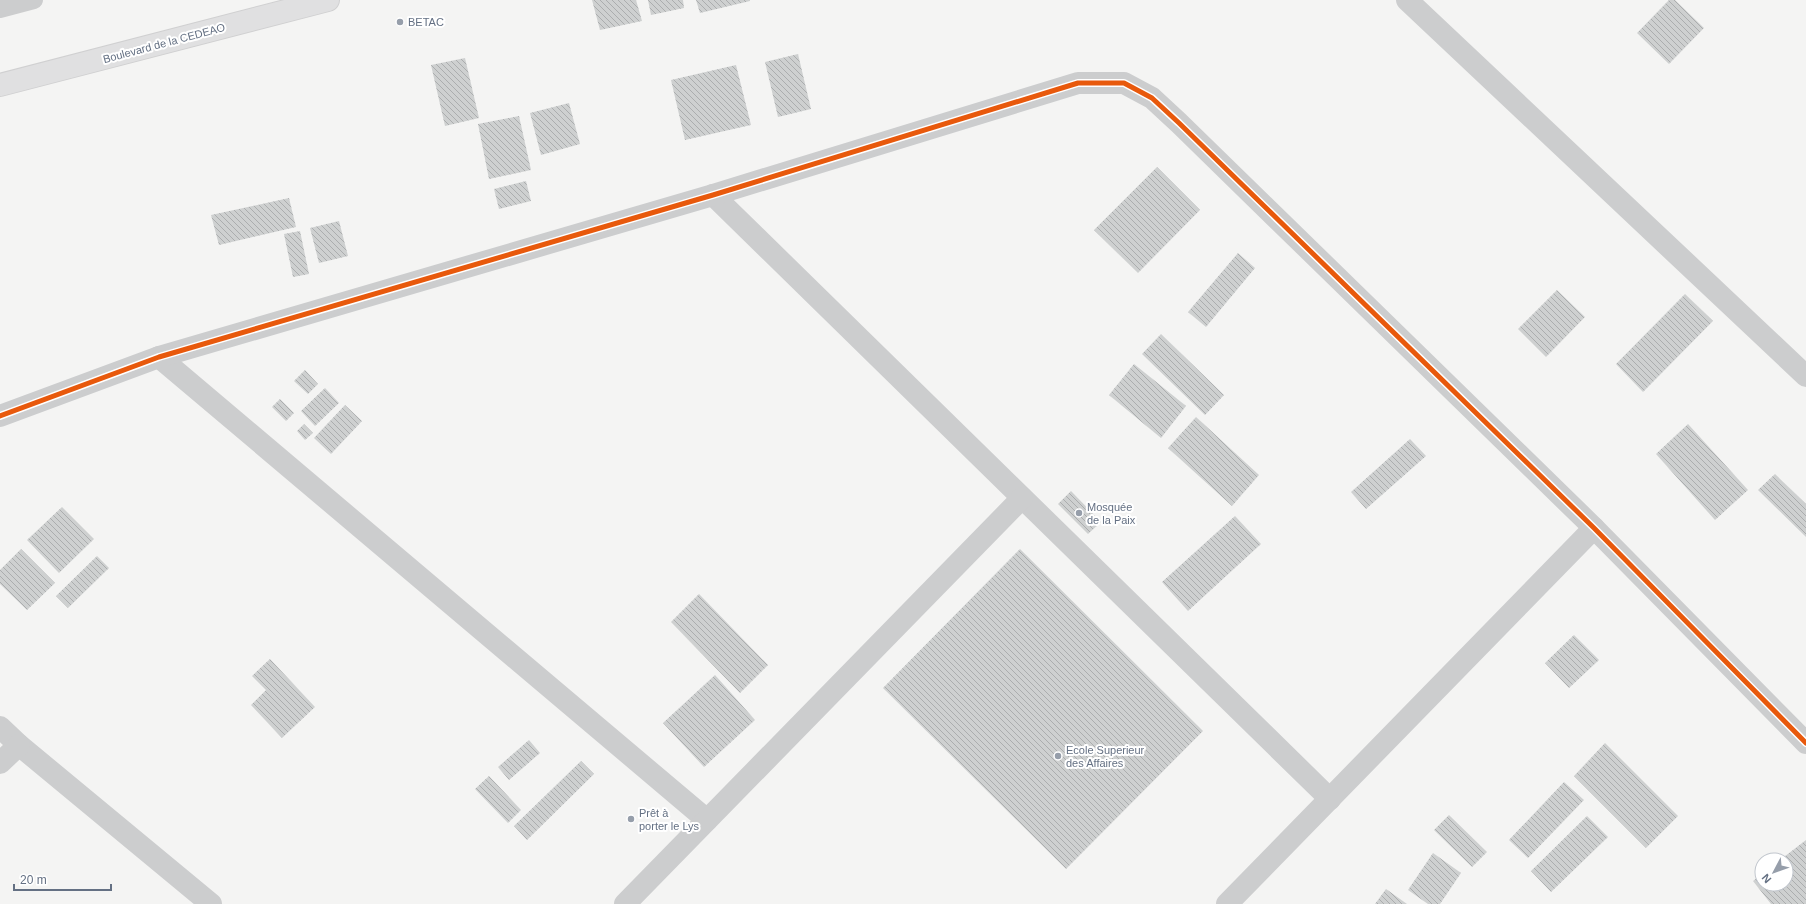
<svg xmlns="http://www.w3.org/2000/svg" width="1806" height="904" font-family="Arial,sans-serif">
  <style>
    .building { fill: url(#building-back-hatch) }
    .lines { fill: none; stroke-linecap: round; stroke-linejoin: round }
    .primary-casing { stroke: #d0d0d1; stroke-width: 24 }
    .service { stroke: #cccdce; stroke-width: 18 }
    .minor { stroke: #cccdce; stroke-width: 22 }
    .primary { stroke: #e0e0e1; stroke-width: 22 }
    .cycleway-casing { stroke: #fff; stroke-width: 8 }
    .cycleway { stroke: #e8590c; stroke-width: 5 }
    .poi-dot { fill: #969eaa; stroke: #fff; stroke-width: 1.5 }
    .labels { text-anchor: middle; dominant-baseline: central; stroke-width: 4; stroke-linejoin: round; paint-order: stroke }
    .poi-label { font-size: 11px; fill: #647083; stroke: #fff; text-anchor: start }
    .street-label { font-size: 11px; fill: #647083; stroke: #fff }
  </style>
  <defs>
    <pattern id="building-back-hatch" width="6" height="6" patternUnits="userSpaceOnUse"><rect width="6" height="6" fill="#ced0d0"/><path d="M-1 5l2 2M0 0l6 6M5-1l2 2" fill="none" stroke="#abadae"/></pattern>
  </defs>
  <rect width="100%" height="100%" fill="#f4f4f3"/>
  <g class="building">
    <polygon points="592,0 636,0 642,21 600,30"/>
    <polygon points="648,0 683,0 684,8 651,15"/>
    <polygon points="696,0 750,0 750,1 700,13"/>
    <polygon points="1669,0 1675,0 1704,28 1669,64 1637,33"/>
    <polygon points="798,54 811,109 778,117 765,62"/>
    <polygon points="465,58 479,118 445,126 431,65"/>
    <polygon points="736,65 751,125 685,140 671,80"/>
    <polygon points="569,103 580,144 541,155 530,113"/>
    <polygon points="519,116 531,170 489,179 478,124"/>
    <polygon points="1157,167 1200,210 1138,273 1094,230"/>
    <polygon points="526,181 531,201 499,209 494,189"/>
    <polygon points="289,198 296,227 219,245 211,215"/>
    <polygon points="339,221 348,256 319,263 310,228"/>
    <polygon points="300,231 309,274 293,277 284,234"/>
    <polygon points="1238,253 1255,268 1206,327 1188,312"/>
    <polygon points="1557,290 1585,317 1546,357 1518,329"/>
    <polygon points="1685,294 1713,321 1643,392 1616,364"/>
    <polygon points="1161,334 1224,395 1205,415 1142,354"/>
    <polygon points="1134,364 1186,406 1161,438 1109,395"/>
    <polygon points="305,370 318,384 308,394 294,381"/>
    <polygon points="325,388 339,403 315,426 301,411"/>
    <polygon points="280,399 294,413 286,421 272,407"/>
    <polygon points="345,405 362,421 331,454 314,438"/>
    <polygon points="1196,417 1259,475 1232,506 1168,448"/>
    <polygon points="304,424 313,433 305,440 297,431"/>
    <polygon points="1688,424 1748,490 1715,520 1656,454"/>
    <polygon points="1410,439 1426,456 1366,509 1351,492"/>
    <polygon points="1775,474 1806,504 1806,537 1758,490"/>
    <polygon points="1071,491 1101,522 1088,534 1058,504"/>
    <polygon points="62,507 94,539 59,573 27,540"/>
    <polygon points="1235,516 1261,544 1188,611 1162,582"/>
    <polygon points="21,549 55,583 27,610 0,584 0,570"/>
    <polygon points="1020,549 1203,731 1066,869 883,688"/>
    <polygon points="97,556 109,568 68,608 56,596"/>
    <polygon points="699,594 768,665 740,693 671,622"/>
    <polygon points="1574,635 1599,660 1569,688 1545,663"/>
    <polygon points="270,659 315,707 282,738 251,705 266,690 252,676"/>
    <polygon points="715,675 755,720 704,767 663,723"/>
    <polygon points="529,740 540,753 509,780 498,767"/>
    <polygon points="1605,743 1678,816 1646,848 1574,776"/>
    <polygon points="581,761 594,774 527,840 514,826"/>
    <polygon points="489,776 521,810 508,823 475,789"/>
    <polygon points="1564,782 1584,800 1528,858 1509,840"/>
    <polygon points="1449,815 1487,852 1472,867 1434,830"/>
    <polygon points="1587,816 1608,837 1551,892 1531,871"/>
    <polygon points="1806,840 1806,904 1771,904 1753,881 1762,874 1762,884 1786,884 1786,860 1780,860"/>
    <polygon points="1433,853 1461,873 1440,904 1428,904 1408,890"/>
    <polygon points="1386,889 1407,904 1375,904"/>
  </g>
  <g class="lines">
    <defs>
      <polyline id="primary" points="0,85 328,0"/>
    </defs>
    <use href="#primary" class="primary-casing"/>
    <polyline class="service" points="0,9 34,0"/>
    <g class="minor">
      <polyline points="1407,0 1806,376"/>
      <polyline points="713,195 1330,799"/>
      <polyline points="159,357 707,820"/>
      <polyline points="0,416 159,357 713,195 1078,83 1124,83 1152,98 1179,123 1594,528 1806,743"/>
      <polyline points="0,727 19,745 211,904"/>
      <polyline points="0,763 19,745"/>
      <polyline points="625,904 1022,498"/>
      <polyline points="1227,904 1594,528"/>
    </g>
    <use href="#primary" class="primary"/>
    <defs>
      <polyline id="cycleway" points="0,416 159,357 713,195 1078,83 1124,83 1152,98 1179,123 1594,528 1806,743"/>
    </defs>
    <use href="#cycleway" class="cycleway-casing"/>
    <use href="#cycleway" class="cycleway"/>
  </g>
  <g class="poi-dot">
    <circle cx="400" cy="22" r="4"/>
    <circle cx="1079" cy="513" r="4"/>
    <circle cx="1058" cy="756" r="4"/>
    <circle cx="631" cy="819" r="4"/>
  </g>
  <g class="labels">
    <g class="poi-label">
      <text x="408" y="22">BETAC</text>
      <text x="1087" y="507">Mosquée<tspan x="1087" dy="13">de la Paix</tspan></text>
      <text x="1066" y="750">Ecole Superieur<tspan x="1066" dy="13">des Affaires</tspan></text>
      <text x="639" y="813">Prêt à<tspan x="639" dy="13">porter le Lys</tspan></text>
    </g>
    <g class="street-label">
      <text transform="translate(164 43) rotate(-15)">Boulevard de la CEDEAO</text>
    </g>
  </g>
  <g transform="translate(1774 872) rotate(229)"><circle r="19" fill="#ffffff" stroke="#c1c6cd"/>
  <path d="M0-3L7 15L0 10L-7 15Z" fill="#969eaa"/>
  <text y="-6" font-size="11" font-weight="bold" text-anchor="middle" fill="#647083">N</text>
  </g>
  <path d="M14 884v6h97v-6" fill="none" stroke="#647083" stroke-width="2"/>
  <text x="20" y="884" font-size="12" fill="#647083" stroke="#ffffff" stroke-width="3" paint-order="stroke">20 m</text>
</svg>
